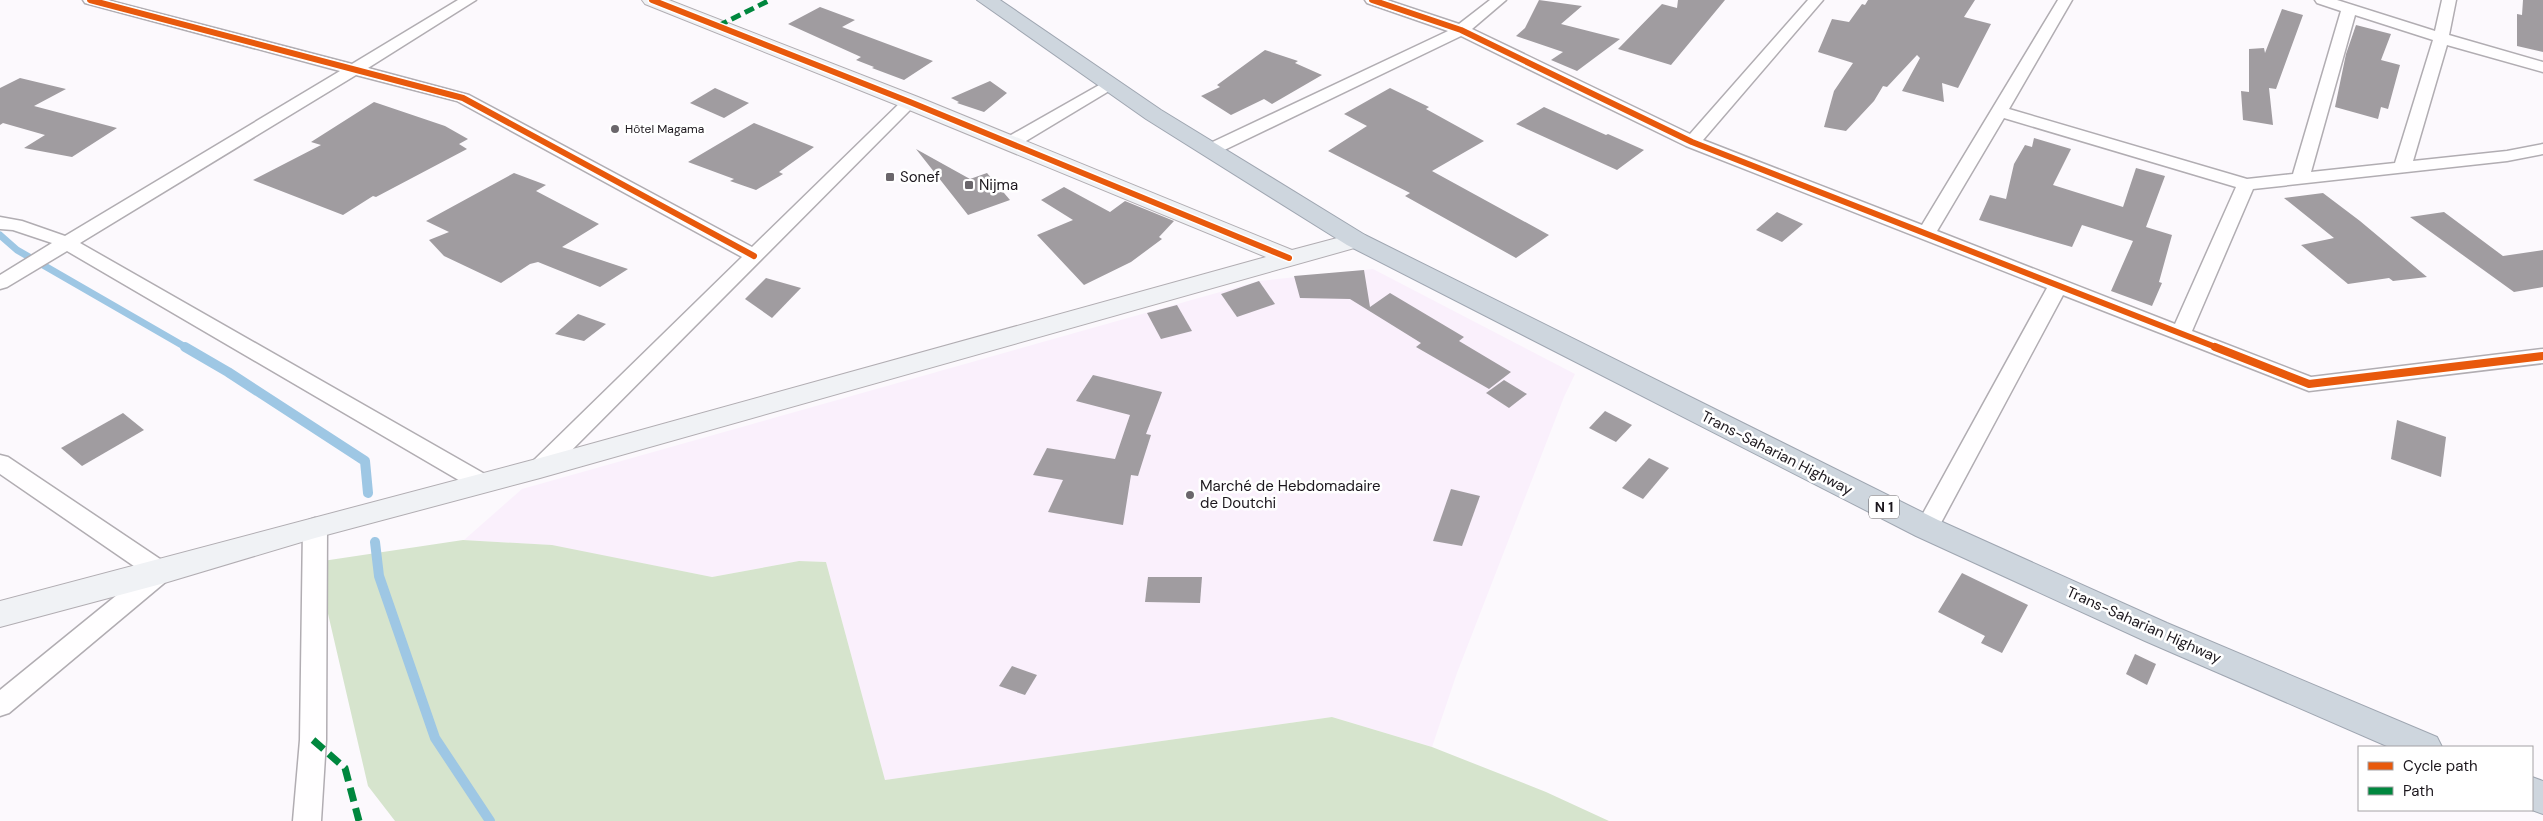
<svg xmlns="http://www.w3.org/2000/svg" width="2543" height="821" font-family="'DM Sans',sans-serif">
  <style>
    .built { fill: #faf0fc }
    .green { fill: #d6e4cd }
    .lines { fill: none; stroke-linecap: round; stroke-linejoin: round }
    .stream-far1 { stroke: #9ec7e4; stroke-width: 7 }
    .stream { stroke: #9ec7e4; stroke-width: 10 }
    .building { fill: #a09ca0 }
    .street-casing { stroke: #b1adb2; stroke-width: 3 }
    .secondary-casing { stroke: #b1adb2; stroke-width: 2 }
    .highway-casing { stroke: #9fa6b1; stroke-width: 2 }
    .street { fill: #fffeff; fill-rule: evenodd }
    .secondary { fill: #f0f2f5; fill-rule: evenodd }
    .highway { fill: #ced6de; fill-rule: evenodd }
    .quiet-far1 { stroke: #00873e; stroke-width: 5; stroke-dasharray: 10 5; stroke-linecap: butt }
    .quiet { stroke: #00873e; stroke-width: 7; stroke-dasharray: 14 7; stroke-linecap: butt }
    .cycleway-far1-casing { stroke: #fff; stroke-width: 9 }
    .cycleway-casing { stroke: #fff; stroke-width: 11 }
    .cycleway-far1 { stroke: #e8590c; stroke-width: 6 }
    .cycleway { stroke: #e8590c; stroke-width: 8 }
    .poi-dot { fill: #6a666b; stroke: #fff; stroke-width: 2 }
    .labels { text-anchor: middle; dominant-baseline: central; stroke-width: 5; stroke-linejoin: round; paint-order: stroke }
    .far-poi-label { font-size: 12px; fill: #1c171d; stroke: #fff; text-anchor: start }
    .shield { fill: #fff; stroke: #605d61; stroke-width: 1 }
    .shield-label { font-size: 14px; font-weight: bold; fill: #1c171d }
    .poi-label { font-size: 15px; fill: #1c171d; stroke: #fff; text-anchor: start }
    .street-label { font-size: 15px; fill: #1c171d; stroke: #fff }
  </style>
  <rect width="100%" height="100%" fill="#fcf9fd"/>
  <polygon class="built" points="1373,269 1575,374 1564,397 1457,673 1432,747 1332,717 885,780 826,562 799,561 712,577 548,545 464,540 522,489 1259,281"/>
  <polygon class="green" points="463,540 552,545 712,577 799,561 826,562 885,780 1332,717 1432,747 1546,792 1609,821 395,821 368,786 316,562"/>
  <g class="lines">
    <polyline class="stream-far1" points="0,235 17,250 187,348"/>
    <g class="stream">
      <polyline points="185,347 228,372 365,461 368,493"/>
      <polyline points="375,542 379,576 435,738 490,821"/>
    </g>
  </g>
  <g class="building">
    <polygon points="1539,0 1582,6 1561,24 1620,39 1577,71 1551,60 1563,52 1516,36 1525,28"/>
    <polygon points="1678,0 1725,0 1671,65 1618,49 1662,4 1677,8"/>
    <polygon points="1868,0 1975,0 1964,17 1991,24 1958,88 1942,83 1944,102 1902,91 1920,58 1917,55 1887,87 1883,86 1874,101 1846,131 1824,127 1834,91 1853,63 1818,52 1832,19 1849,22 1862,4 1865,5"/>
    <polygon points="2523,0 2543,0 2543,52 2517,46 2517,14 2522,15"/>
    <polygon points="820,7 855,20 842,27 933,61 904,80 872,68 874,67 856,60 861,57 788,24"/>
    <polygon points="2282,9 2303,15 2276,89 2269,88 2273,125 2243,120 2241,91 2249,92 2249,49 2264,48 2265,53"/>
    <polygon points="2356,25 2391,34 2381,60 2400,65 2388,109 2381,107 2378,119 2335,107 2346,54"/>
    <polygon points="1265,50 1298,61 1295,63 1322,75 1272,104 1264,99 1231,115 1201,96 1220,87 1217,85"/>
    <polygon points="20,78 66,89 34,106 117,128 72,157 24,148 45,135 3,123 0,125 0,88"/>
    <polygon points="990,81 1007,93 984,112 957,103 959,102 951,98"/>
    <polygon points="715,88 749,103 724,118 690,103"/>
    <polygon points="1390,88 1429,107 1426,109 1484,141 1432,171 1549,235 1516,258 1405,196 1410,193 1328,151 1367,126 1344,114"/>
    <polygon points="374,102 445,126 468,139 459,144 467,149 376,197 373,196 343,215 253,180 321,145 311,142"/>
    <polygon points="1544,107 1606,135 1608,134 1644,150 1617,170 1516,124"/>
    <polygon points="754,123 814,147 779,172 783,174 756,190 730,181 734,179 688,162"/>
    <polygon points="2034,138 2071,149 2053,185 2123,207 2136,168 2165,176 2146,227 2172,235 2159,282 2162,283 2152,306 2111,291 2133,241 2082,225 2072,247 1979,220 1990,195 2006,199 2014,164 2025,145 2032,147"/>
    <polygon points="916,149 970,179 987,173 1010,200 968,215"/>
    <polygon points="514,173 546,185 536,191 599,224 562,247 628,269 600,287 538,262 530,264 501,283 444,256 429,240 449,232 426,221"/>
    <polygon points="1064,187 1110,212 1125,201 1174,221 1159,237 1162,239 1131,262 1084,285 1037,235 1073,220 1041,200"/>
    <polygon points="2323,193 2360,221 2427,277 2393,281 2389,278 2348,284 2301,245 2334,238 2284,198"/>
    <polygon points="1777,212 1803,224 1782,242 1756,230"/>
    <polygon points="2444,212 2503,256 2543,250 2543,287 2514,292 2410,217"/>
    <polygon points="1364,270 1370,307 1390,293 1464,337 1459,341 1511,372 1489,389 1416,347 1421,343 1350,299 1300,298 1294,276"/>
    <polygon points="766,278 801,288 772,318 745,299"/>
    <polygon points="1259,281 1275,304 1237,317 1221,294"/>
    <polygon points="1177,305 1192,331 1161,339 1147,313"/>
    <polygon points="578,314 606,324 584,341 555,334"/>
    <polygon points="1093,375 1162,392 1146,434 1151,435 1138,476 1131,475 1123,525 1048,512 1063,480 1033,475 1047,448 1115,459 1130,415 1076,401"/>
    <polygon points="1504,380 1527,394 1509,408 1486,393"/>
    <polygon points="1605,411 1632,425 1616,442 1589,428"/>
    <polygon points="123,413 144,430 82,466 61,448"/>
    <polygon points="2397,420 2446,437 2441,477 2391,459"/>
    <polygon points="1649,458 1669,468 1643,499 1622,488"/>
    <polygon points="1451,489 1480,496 1462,546 1433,541"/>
    <polygon points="1962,573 2028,605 2002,653 1981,643 1985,636 1938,612"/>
    <polygon points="1148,577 1202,577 1200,603 1145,602"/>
    <polygon points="2135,654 2156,664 2147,685 2126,674"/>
    <polygon points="1012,666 1037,675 1025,695 999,686"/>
  </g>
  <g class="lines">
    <defs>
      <g id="street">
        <polygon points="83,0 107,0 352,64 458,0 476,0 368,68 469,95 752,247 904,99 910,97 918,102 548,474 540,476 532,474 529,468 532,462 742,257 457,101 356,75 80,243 490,477 493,483 490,489 482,491 474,489 67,251 7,287 0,289 0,275 52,243 13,230 0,229 0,217 22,221 65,236 340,71 85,3"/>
        <path d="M1365,0H1387L1459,24L1490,0H1506L1472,29L1690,134L1808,0H1823L1703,140L1922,225L2058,0H2072L2009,109L2247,179L2293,174L2341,11L2317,3L2315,0H2337L2435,31L2442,0H2456L2449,35L2543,62V72L2447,45L2413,161L2507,151L2543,144V154L2507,161L2253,189L2192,331L2311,377L2543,349V363L2309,391L2063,295L1935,534L1927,537L1919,534L1915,528L2047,288L1686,146L1461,36L1216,154H1204L1201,150L1204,146L1448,31L1367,3ZM2355,15L2433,40L2395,163L2311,172ZM2004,118L2236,187L2175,324L1937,231Z"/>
        <polygon points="1108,80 1116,85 1114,88 1016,147 1004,147 1001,143 1004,139"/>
        <polygon points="0,455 8,457 169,565 173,572 169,579 9,713 0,716 0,690 144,573 0,474"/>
        <polygon points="315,518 323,521 327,527 326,740 321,821 293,821 300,740 303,527 307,521"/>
      </g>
      <polygon id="secondary" points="642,0 669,0 918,97 1292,250 1356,233 1365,235 1368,240 1365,245 540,478 315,538 161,584 0,627 0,601 540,458 1266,257 902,107 645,4"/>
      <g id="highway">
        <polygon points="977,0 1000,0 1161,110 1365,235 1938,520 2167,623 2437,737 2442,747 2389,747 2145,641 1916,536 1347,245 1146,119"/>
        <polygon points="2532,777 2543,781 2543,814 2532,810"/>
      </g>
    </defs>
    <use href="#street" class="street-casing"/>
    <use href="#secondary" class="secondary-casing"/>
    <use href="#highway" class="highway-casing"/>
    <use href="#street" class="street"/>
    <use href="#secondary" class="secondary"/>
    <use href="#highway" class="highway"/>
    <polyline class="quiet-far1" points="718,26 770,0"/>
    <polyline class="quiet" points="313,740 345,768 359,821"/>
    <defs>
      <g id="cycleway-far1">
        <polyline points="90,0 463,98 754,256"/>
        <polyline points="652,0 910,102 1289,258"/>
        <polyline points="1372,0 1461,30 1692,142 2218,348"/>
      </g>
      <polyline id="cycleway" points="2215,347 2309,384 2543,356"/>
    </defs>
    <use href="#cycleway-far1" class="cycleway-far1-casing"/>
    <use href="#cycleway" class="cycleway-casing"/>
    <use href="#cycleway-far1" class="cycleway-far1"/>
    <use href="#cycleway" class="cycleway"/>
  </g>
  <g class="poi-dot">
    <circle cx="615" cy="129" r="5"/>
    <rect x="885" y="172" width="10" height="10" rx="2.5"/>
    <rect x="964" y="180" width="10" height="10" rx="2.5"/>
    <circle cx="1190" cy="495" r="5"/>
  </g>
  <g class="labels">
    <g class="far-poi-label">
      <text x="625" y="129">Hôtel Magama</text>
    </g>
    <rect class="shield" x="1869" y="495.5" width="30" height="23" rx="4"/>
    <g class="shield-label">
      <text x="1884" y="507">N 1</text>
    </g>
    <g class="poi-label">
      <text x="900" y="177">Sonef</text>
      <text x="979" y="185">Nijma</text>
      <text x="1200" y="486">Marché de Hebdomadaire<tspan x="1200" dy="17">de Doutchi</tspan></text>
    </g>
    <g class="street-label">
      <text transform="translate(1777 453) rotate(27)">Trans-Saharian Highway</text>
      <text transform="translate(2144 625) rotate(24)">Trans-Saharian Highway</text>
    </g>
  </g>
  <rect x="2358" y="746" width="175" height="65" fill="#ffffff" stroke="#a4a2a5"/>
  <rect x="2368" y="762" width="25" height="8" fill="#e8590c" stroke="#a4a2a5"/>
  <text x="2403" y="771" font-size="15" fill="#1c171d">Cycle path</text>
  <rect x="2368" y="787" width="25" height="8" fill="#00873e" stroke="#a4a2a5"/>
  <text x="2403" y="796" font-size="15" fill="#1c171d">Path</text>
</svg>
